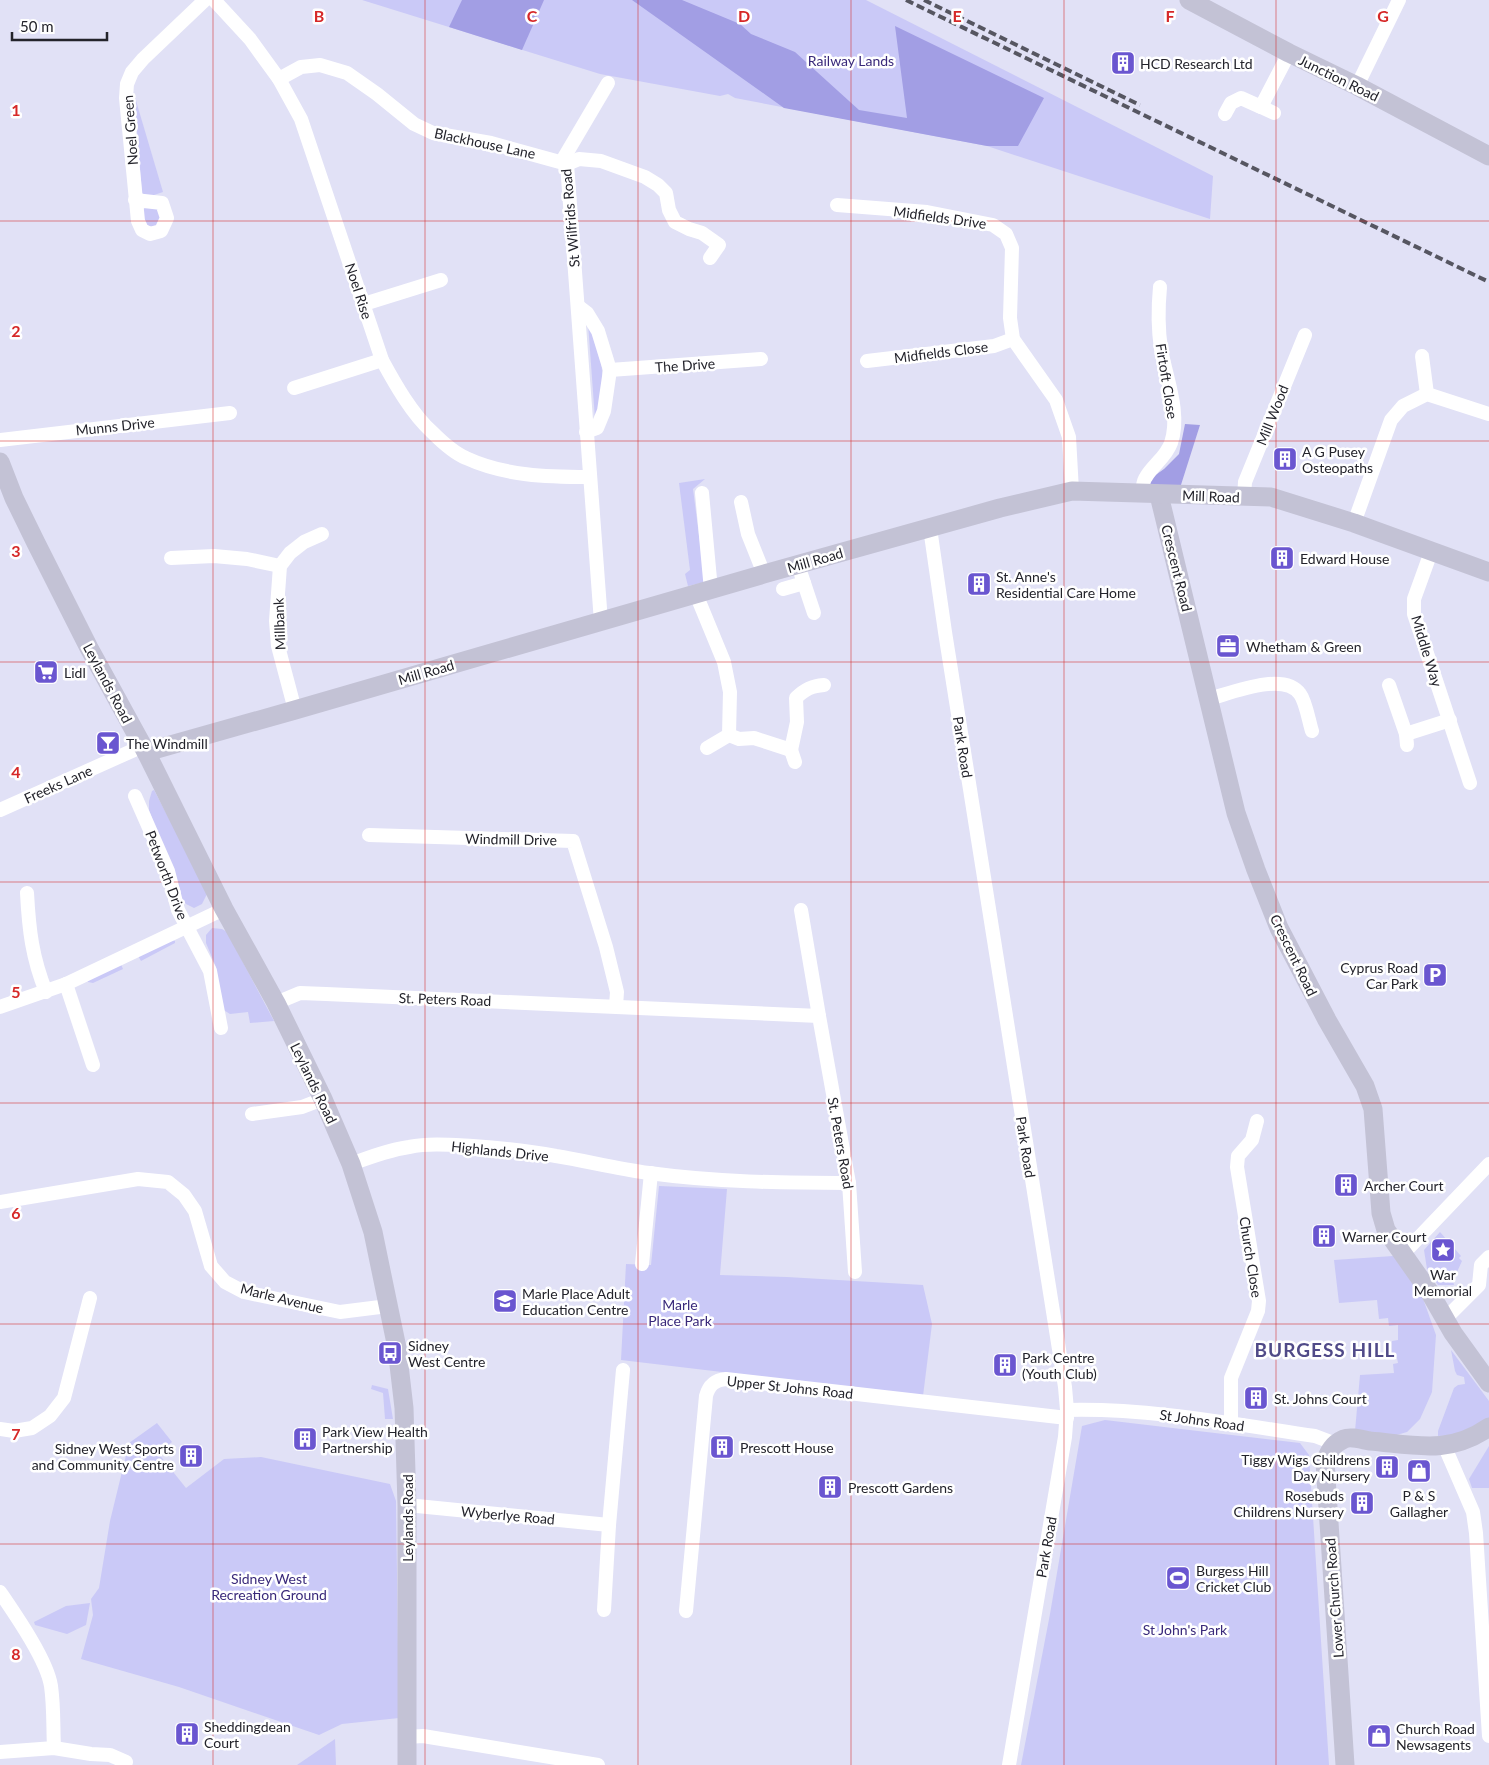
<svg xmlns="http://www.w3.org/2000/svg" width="1489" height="1765" font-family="Lato,sans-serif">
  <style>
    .green { fill: #cac9f7 }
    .forest { fill: #a29ee4 }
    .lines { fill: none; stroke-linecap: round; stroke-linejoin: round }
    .street { stroke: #fff; stroke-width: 14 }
    .secondary { stroke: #c3c2d5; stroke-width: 19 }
    .rail { stroke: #565661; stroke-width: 4; stroke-dasharray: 8 4; stroke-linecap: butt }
    .grid { fill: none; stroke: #d62828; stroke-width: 1; stroke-opacity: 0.55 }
    .labels { text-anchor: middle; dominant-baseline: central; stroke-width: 5; stroke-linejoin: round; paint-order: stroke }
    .park-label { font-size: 14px; fill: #39297a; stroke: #fff }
    .poi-label { font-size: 14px; fill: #23232b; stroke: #fff; text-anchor: start }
    .street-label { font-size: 14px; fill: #23232b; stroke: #fff }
    .district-label { font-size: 19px; font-weight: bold; letter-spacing: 1px; fill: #504a88; stroke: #fff }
    .grid-label { font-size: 16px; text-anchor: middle; font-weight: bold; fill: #d62828; stroke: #fff; stroke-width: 5; stroke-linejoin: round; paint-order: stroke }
  </style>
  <rect width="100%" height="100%" fill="#e1e1f6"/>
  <g class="green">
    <polygon points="362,0 866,0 1213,176 1210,219 987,146 735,98 728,94 720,96 600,74"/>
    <polygon points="134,94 163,192 148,197 142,193"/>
    <polygon points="150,205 162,212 159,227 146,226 142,214 144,208"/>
    <path d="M588,323C605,351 606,388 595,419Z"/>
    <polygon points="705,479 693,489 705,582 688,586 685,574 690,570 679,483"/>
    <polygon points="154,790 203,883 207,894 202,904 194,908 186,904 181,897 149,810 149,801 152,791"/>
    <polygon points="212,928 222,929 227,932 274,1021 250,1023 248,1012 230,1014 222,1009 216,967 206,943 206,935"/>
    <polygon points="169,939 175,941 175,943 141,961 137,954"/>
    <polygon points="120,962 123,969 93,983 88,982 86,977"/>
    <polygon points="659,1186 727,1189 720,1275 787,1277 923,1285 932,1324 923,1396 621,1360 626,1264 651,1265"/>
    <polygon points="1440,1232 1461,1256 1459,1258 1462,1261 1453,1281 1454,1285 1438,1285 1427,1269 1424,1250"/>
    <polygon points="1393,1256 1421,1293 1436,1335 1432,1392 1420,1419 1407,1432 1393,1436 1355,1431 1360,1375 1394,1373 1393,1364 1398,1363 1397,1358 1392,1358 1392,1341 1398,1340 1398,1325 1389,1326 1388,1318 1379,1319 1377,1300 1339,1303 1334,1260"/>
    <polygon points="1451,1350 1489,1401 1489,1419 1463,1435 1438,1436 1438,1431 1454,1388 1458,1385 1465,1384 1464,1377 1457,1375 1455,1371"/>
    <polygon points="372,1385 388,1389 393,1419 385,1419 383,1393 371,1389"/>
    <polygon points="1105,1420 1300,1443 1309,1455 1329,1765 1021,1765 1050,1614 1082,1426"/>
    <polygon points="157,1423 172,1442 158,1453 186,1488 224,1459 261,1457 390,1484 396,1501 399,1718 342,1724 319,1735 179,1687 81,1659 93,1615 91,1599 99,1588 110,1521 129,1443"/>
    <polygon points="1489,1446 1489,1488 1472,1488 1469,1479"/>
    <polygon points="90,1603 86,1625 67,1634 35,1625 34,1622 66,1606"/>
    <polygon points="335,1739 336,1765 297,1765"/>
  </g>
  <g class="forest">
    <polygon points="462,0 544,0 522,50 449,27"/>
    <polygon points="632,0 682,0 740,24 751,34 795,52 859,110 907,118 895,26 1044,98 1018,146 987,146 784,108"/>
    <polygon points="1185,424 1200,425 1180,488 1150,484 1150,479 1164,469 1179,454"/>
  </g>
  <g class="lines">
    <g class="street">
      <path d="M214,0L250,39L279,79L301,119L382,360C395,384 412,414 432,432C441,441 454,453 466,458C505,476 547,477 589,477"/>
      <polyline points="279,79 301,67 320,65 347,73 377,94 414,124 433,133 491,143 567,164 601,622"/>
      <polyline points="1357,86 1399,0"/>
      <polyline points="1261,107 1274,113"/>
      <polyline points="1225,114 1231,103 1241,98 1261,107 1289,53"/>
      <polyline points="562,161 608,83"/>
      <polyline points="567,164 579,159 601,161 645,177 658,185 666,193 669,210 675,222 689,229 702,233 719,245 710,258"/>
      <polyline points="135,200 162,203 167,218 161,231 150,234 142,230 138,221 126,98 127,84 132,72 143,59 205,0"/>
      <polyline points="837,205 927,212 993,225 1006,234 1012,248 1010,318 1013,339 1056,400 1069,437 1072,491"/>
      <polyline points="364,304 441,280"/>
      <polyline points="578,306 587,313 598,331 610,370 604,411 597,428 586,432"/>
      <polyline points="1422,356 1427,394"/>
      <polyline points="867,361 994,346 1013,339"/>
      <polyline points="610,370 761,359"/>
      <polyline points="294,388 382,360"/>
      <polyline points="0,440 230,413"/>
      <polyline points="702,493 711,590"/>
      <path d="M1140,494C1144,489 1142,482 1146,477C1153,465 1166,457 1171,443C1181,413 1166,378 1161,349C1158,329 1158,308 1160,287"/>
      <polyline points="1244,497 1245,482 1305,335"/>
      <polyline points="741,502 748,534 764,574"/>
      <polyline points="1354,523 1391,420 1403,406 1427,394 1489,414"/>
      <polyline points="930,528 945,632 1065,1387 1067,1410 1065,1437 1009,1765"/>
      <polyline points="1431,552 1414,599 1414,614 1470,783"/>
      <polyline points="171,558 214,556 247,559 280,566"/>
      <polyline points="804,583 814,613"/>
      <polyline points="783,589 804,583 798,565"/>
      <path d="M696,594L724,662L730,692L729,735L739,739L754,738L791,750L797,722L796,698C805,689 812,686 824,685"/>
      <polyline points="1389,685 1406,734 1407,745"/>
      <path d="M1209,699C1231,693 1284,671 1300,694C1306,702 1309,722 1312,731"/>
      <polyline points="295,710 278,646 276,621 280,566 290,553 304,542 322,534"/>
      <polyline points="1406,734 1450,720"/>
      <polyline points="707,748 729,735"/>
      <polyline points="791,750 795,762"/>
      <polyline points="135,796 168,871 178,910 210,971 221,1028"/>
      <polyline points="0,810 143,746"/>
      <polyline points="369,835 573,841 606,947 617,992 616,1006"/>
      <path d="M27,893C29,930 32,957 46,992"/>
      <polyline points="66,984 93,1065"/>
      <polyline points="276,1003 300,993 326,994 819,1016 801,910"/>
      <polyline points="0,1007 66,984 224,909"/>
      <polyline points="819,1016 849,1183 855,1272"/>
      <polyline points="252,1114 302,1107 323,1099"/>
      <path d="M351,1164C370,1157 389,1150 409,1147C430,1143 452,1145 473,1146C501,1148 529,1151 556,1156C587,1161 617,1169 649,1173C715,1182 782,1183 849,1183"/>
      <polyline points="0,1202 138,1179 168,1182 184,1195 195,1211 211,1266 225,1282 244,1292 340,1312 388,1306"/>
      <polyline points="1403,1254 1489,1164"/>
      <polyline points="642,1264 651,1173"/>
      <polyline points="1444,1320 1479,1285 1481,1265 1489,1257"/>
      <path d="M1067,1410C1150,1408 1233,1424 1315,1436L1336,1444"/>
      <polyline points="1231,1424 1231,1378 1258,1311 1259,1301 1237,1167 1238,1156 1252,1140 1257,1121"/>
      <polyline points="0,1429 14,1431 32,1428 50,1416 64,1398 90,1298"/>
      <polyline points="1444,1445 1473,1512 1476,1533 1489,1736"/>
      <polyline points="407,1505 609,1525"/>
      <path d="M0,1592C15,1614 47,1660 51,1686C54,1707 53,1728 54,1748"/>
      <polyline points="604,1610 609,1525 623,1370"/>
      <path d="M686,1611L706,1396C709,1385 715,1380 726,1379L1067,1418"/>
      <polyline points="407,1737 423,1736 598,1765"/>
      <polyline points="0,1752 54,1748 91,1754 110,1755 126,1762"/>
    </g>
    <g class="secondary">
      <polyline points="1189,0 1289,53 1357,86 1489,156"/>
      <polyline points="0,462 14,498 36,543 89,648 146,752 224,909 276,1003 323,1099 351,1164 373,1232 397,1348 404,1408 407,1505 407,1765"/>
      <polyline points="1159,495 1236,813 1256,870 1279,928 1327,1020 1365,1086 1373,1109 1381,1213 1386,1230 1429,1291 1453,1333 1489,1383"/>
      <polyline points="146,752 295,710 764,574 1000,508 1072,491 1271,497 1354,523 1489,572"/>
      <path d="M1345,1765L1325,1462C1329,1451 1333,1444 1344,1439C1351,1436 1363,1440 1370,1441C1415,1445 1449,1455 1489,1427"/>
    </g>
    <g class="rail">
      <polyline points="906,0 1489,282"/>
      <polyline points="924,0 1140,105"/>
    </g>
  </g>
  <path class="grid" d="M213,0V1765M425,0V1765M638,0V1765M851,0V1765M1064,0V1765M1276,0V1765M0,221H1489M0,441H1489M0,662H1489M0,882H1489M0,1103H1489M0,1324H1489M0,1544H1489"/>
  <defs>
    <symbol id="building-square" viewBox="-11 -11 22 22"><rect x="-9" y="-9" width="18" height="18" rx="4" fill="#6a56d0" stroke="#fff"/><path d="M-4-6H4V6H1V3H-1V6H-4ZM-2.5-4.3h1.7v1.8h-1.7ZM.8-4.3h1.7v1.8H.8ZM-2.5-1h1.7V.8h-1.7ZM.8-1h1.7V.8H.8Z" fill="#fff"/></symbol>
    <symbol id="office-square" viewBox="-11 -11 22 22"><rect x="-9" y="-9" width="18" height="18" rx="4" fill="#6a56d0" stroke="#fff"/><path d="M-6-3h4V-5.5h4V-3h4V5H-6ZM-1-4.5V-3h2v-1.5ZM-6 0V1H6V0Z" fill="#fff"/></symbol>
    <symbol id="supermarket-square" viewBox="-11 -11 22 22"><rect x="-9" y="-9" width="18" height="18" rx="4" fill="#6a56d0" stroke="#fff"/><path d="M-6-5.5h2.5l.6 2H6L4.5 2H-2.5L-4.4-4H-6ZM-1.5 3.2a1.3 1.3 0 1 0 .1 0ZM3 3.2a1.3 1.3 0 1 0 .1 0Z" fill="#fff"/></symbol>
    <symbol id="bar-square" viewBox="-11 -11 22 22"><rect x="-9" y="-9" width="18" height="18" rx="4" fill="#6a56d0" stroke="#fff"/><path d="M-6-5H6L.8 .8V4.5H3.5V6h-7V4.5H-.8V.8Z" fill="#fff"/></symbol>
    <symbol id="parking-square" viewBox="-11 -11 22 22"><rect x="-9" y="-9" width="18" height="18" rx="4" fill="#6a56d0" stroke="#fff"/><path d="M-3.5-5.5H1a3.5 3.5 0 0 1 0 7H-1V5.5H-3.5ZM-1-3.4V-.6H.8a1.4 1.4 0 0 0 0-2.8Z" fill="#fff"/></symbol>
    <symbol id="sight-square" viewBox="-11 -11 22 22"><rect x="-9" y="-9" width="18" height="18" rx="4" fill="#6a56d0" stroke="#fff"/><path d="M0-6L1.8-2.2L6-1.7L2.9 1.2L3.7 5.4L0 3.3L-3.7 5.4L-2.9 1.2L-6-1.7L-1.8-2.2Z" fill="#fff"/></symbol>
    <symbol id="university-square" viewBox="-11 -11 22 22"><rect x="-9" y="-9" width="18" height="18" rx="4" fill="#6a56d0" stroke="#fff"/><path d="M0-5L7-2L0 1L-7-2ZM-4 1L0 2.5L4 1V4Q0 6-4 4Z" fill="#fff"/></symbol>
    <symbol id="bus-square" viewBox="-11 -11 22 22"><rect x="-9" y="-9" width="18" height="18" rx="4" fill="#6a56d0" stroke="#fff"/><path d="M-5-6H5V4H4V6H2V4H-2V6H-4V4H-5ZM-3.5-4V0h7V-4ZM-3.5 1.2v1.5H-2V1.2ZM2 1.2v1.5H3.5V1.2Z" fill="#fff"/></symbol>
    <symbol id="shop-square" viewBox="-11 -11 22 22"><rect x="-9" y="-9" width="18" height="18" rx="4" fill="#6a56d0" stroke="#fff"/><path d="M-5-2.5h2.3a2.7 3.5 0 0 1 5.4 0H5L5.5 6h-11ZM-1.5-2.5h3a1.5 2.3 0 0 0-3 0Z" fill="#fff"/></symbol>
    <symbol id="stadium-square" viewBox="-11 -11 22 22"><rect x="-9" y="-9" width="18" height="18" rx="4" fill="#6a56d0" stroke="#fff"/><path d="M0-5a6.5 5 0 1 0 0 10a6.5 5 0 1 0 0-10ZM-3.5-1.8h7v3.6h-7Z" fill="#fff"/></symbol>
  </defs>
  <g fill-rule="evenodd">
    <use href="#building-square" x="1109" y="49" width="28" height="28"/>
    <use href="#building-square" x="1271" y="445" width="28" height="28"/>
    <use href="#building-square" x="1268" y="544" width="28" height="28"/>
    <use href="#building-square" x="965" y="570" width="28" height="28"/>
    <use href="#office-square" x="1214" y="632" width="28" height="28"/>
    <use href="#supermarket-square" x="32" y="658" width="28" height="28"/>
    <use href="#bar-square" x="94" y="729" width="28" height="28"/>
    <use href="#parking-square" x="1421" y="961" width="28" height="28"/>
    <use href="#building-square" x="1332" y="1171" width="28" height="28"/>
    <use href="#building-square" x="1310" y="1222" width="28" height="28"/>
    <use href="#sight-square" x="1429" y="1236" width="28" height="28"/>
    <use href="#university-square" x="491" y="1287" width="28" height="28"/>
    <use href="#bus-square" x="376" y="1339" width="28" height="28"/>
    <use href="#building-square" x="991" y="1351" width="28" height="28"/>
    <use href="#building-square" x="1242" y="1384" width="28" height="28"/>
    <use href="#building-square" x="291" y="1425" width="28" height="28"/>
    <use href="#building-square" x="708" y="1433" width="28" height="28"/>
    <use href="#building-square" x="177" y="1442" width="28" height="28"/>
    <use href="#building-square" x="1373" y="1453" width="28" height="28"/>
    <use href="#shop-square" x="1405" y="1457" width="28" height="28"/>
    <use href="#building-square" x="816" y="1473" width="28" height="28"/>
    <use href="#building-square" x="1348" y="1489" width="28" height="28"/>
    <use href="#stadium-square" x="1164" y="1564" width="28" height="28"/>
    <use href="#building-square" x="173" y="1720" width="28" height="28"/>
    <use href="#shop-square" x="1365" y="1722" width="28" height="28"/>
  </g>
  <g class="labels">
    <g class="park-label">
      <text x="851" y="60">Railway Lands</text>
      <text x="680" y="1304">Marle<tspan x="680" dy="16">Place Park</tspan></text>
      <text x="269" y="1578">Sidney West<tspan x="269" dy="16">Recreation Ground</tspan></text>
      <text x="1185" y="1629">St John's Park</text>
    </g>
    <g class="poi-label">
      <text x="1140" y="63">HCD Research Ltd</text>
      <text x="1302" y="451">A G Pusey<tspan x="1302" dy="16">Osteopaths</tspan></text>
      <text x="1300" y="558">Edward House</text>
      <text x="996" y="576">St. Anne's<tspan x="996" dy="16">Residential Care Home</tspan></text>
      <text x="1246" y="646">Whetham &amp; Green</text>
      <text x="64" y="672">Lidl</text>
      <text x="126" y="743">The Windmill</text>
      <text x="1418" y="967" text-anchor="end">Cyprus Road<tspan x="1418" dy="16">Car Park</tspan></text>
      <text x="1364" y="1185">Archer Court</text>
      <text x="1342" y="1236">Warner Court</text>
      <text x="1443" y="1274" text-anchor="middle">War<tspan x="1443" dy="16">Memorial</tspan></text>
      <text x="522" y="1293">Marle Place Adult<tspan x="522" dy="16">Education Centre</tspan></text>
      <text x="408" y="1345">Sidney<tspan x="408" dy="16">West Centre</tspan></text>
      <text x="1022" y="1357">Park Centre<tspan x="1022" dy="16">(Youth Club)</tspan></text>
      <text x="1274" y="1398">St. Johns Court</text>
      <text x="322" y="1431">Park View Health<tspan x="322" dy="16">Partnership</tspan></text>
      <text x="740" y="1447">Prescott House</text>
      <text x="174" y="1448" text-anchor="end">Sidney West Sports<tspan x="174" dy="16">and Community Centre</tspan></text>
      <text x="1370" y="1459" text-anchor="end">Tiggy Wigs Childrens<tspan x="1370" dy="16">Day Nursery</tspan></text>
      <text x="848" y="1487">Prescott Gardens</text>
      <text x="1344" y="1495" text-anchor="end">Rosebuds<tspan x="1344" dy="16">Childrens Nursery</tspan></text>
      <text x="1419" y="1495" text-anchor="middle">P &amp; S<tspan x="1419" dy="16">Gallagher</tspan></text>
      <text x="1196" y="1570">Burgess Hill<tspan x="1196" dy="16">Cricket Club</tspan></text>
      <text x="204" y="1726">Sheddingdean<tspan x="204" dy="16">Court</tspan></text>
      <text x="1396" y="1728">Church Road<tspan x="1396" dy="16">Newsagents</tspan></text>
    </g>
    <g class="street-label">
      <text transform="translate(1339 78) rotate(26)">Junction Road</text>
      <text transform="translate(130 130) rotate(-94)">Noel Green</text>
      <text transform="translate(485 143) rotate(12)">Blackhouse Lane</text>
      <text transform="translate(940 217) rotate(8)">Midfields Drive</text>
      <text transform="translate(570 218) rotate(-95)">St Wilfrids Road</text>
      <text transform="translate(359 291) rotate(72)">Noel Rise</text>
      <text transform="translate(941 352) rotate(-7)">Midfields Close</text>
      <text transform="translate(685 365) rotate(-4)">The Drive</text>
      <text transform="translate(1167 381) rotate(81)">Firtoft Close</text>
      <text transform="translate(1272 415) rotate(-68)">Mill Wood</text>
      <text transform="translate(115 426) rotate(-6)">Munns Drive</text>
      <text transform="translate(1211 496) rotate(2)">Mill Road</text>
      <text transform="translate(815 560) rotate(-16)">Mill Road</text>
      <text transform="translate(1177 568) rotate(76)">Crescent Road</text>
      <text transform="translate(279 624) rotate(-92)">Millbank</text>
      <text transform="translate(1427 651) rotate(73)">Middle Way</text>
      <text transform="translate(426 672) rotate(-16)">Mill Road</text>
      <text transform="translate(108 683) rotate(62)">Leylands Road</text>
      <text transform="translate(963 747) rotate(81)">Park Road</text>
      <text transform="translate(58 784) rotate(-24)">Freeks Lane</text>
      <text transform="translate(511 839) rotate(1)">Windmill Drive</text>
      <text transform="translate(167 875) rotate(69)">Petworth Drive</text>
      <text transform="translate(1294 955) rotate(64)">Crescent Road</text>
      <text transform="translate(445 999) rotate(2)">St. Peters Road</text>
      <text transform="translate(314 1083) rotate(64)">Leylands Road</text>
      <text transform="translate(841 1143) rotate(80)">St. Peters Road</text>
      <text transform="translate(1026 1147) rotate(81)">Park Road</text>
      <text transform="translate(500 1151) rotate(6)">Highlands Drive</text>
      <text transform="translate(1251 1257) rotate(81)">Church Close</text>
      <text transform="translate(282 1298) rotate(14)">Marle Avenue</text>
      <text transform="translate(790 1387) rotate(6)">Upper St Johns Road</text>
      <text transform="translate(1202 1420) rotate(8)">St Johns Road</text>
      <text transform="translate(508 1515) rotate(5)">Wyberlye Road</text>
      <text transform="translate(407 1518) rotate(-90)">Leylands Road</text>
      <text transform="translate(1046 1547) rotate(-80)">Park Road</text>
      <text transform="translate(1334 1598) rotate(-94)">Lower Church Road</text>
    </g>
    <g class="district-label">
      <text x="1325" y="1349">BURGESS HILL</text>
    </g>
  </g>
  <g class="grid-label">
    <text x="319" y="22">B</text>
    <text x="532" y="22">C</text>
    <text x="744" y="22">D</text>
    <text x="957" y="22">E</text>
    <text x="1170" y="22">F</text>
    <text x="1383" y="22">G</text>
    <text x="16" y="116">1</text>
    <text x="16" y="337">2</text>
    <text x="16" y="557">3</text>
    <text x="16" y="778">4</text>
    <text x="16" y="998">5</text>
    <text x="16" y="1219">6</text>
    <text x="16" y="1440">7</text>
    <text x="16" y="1660">8</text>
  </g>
  <path d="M12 32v8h95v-8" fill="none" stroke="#23232b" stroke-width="2.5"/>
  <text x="20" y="32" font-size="15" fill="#23232b" stroke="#ffffff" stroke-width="4" paint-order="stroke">50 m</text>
</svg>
